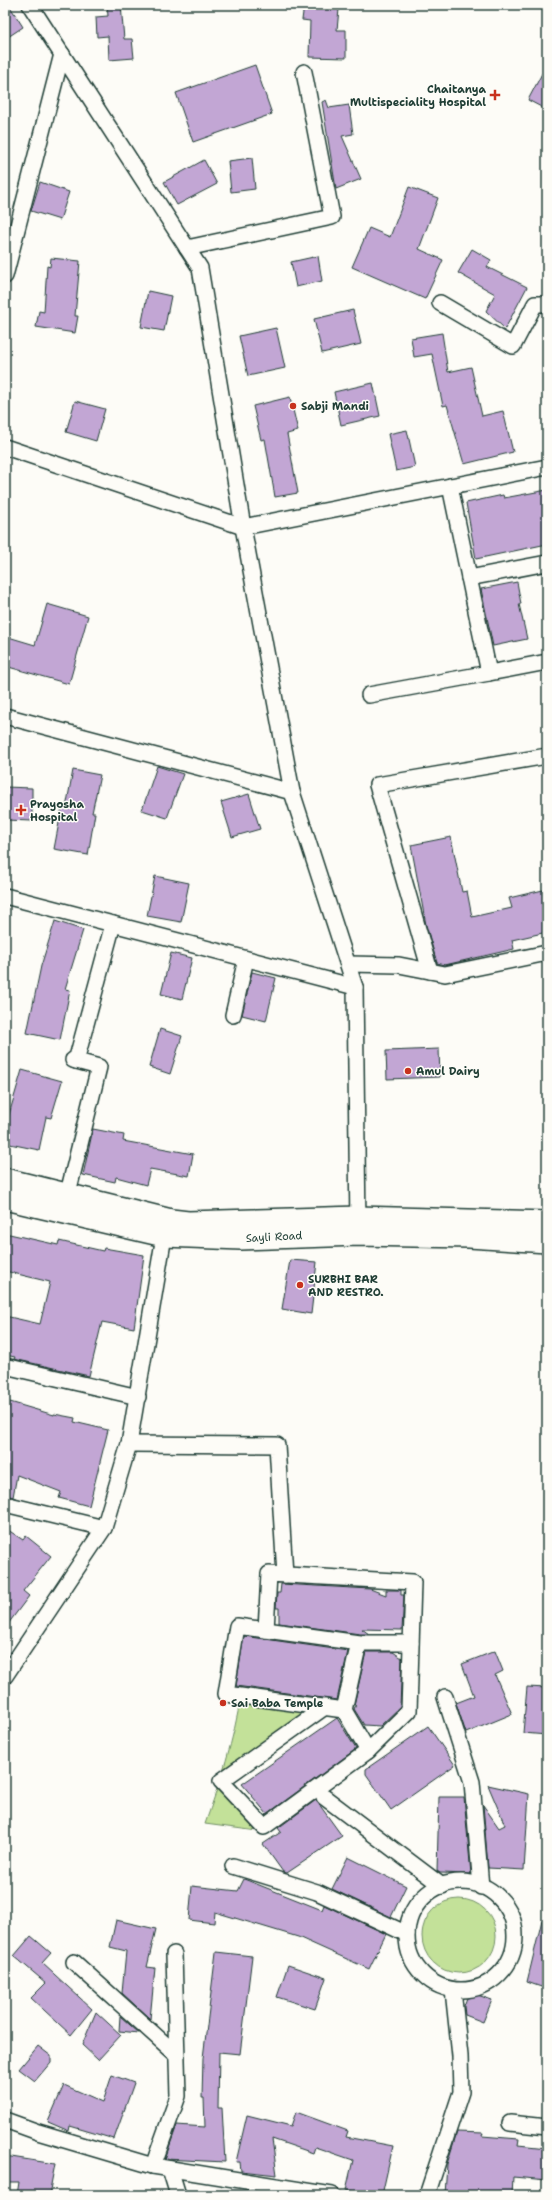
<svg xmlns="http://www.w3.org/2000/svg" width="552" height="2200" font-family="'Shantell Sans',sans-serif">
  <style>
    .green { fill: #c3e199; stroke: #718f66 }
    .building { fill: #c2a6d4; stroke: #1f3d34 }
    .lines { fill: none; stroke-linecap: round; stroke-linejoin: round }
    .street-casing { stroke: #1f3d34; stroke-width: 18 }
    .secondary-casing { stroke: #1f3d34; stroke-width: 24 }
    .street { stroke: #fdfcf7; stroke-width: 15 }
    .secondary { stroke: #fdfcf7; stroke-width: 21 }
    .poi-dot { fill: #c8321e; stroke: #fdfcf7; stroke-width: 1.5 }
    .labels { text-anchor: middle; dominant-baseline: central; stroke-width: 3; stroke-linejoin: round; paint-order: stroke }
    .poi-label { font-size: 11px; font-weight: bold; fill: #1f3d34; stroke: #fdfcf7; text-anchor: start }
    .street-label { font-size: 11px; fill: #1f3d34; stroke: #fdfcf7 }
  </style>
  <rect width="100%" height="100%" fill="#fdfcf7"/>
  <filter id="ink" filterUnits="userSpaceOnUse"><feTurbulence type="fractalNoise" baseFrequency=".025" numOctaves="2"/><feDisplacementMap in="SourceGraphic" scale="8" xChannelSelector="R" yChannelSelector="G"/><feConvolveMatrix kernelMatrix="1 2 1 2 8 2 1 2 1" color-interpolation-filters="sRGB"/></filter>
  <g filter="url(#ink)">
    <g class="green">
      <path d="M241,1695L325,1707L221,1781L265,1832L205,1824C220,1782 234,1740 241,1695Z"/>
      <circle cx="459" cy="1936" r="37"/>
    </g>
    <g class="building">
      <polygon points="5,5 9,5 23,27 5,39"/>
      <polygon points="107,5 121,5 124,39 132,39 134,58 109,60 108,36 97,37 96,17 108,16"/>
      <polygon points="304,5 339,9 337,30 346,30 346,58 309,57 310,21 302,20"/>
      <polygon points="547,64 547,110 528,100"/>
      <polygon points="255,65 272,114 193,142 176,93"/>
      <polygon points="326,100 329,108 349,105 353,134 342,136 361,179 336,189 322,102"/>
      <polygon points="252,158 255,189 231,192 228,161"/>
      <polygon points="204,160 217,184 177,205 164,182"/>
      <polygon points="40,182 69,192 60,220 31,211"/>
      <polygon points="409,187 438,198 419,249 443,260 425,299 352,267 369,228 390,237"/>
      <polygon points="472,249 491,260 487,267 527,287 505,329 486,311 495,294 458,273"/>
      <polygon points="318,256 322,281 296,287 291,262"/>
      <polygon points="51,258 80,261 75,316 78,316 75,333 36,327 39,311 44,312 47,266 50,267"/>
      <polygon points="148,291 171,296 164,331 141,327"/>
      <polygon points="353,310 361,344 322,353 314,319"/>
      <polygon points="276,328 285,368 248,376 239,336"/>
      <polygon points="442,333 448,372 471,367 482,416 503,411 513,452 464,464 447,405 443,406 432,354 414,357 411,338"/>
      <polygon points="373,383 380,416 341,425 334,392"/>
      <polygon points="290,397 298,431 287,434 298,493 275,497 265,439 261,440 253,406"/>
      <polygon points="75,401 105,409 96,441 66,432"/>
      <polygon points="407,430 415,467 396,471 388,434"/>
      <polygon points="547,490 547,544 476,559 466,503 503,495 504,498"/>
      <polygon points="517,582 521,604 519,604 527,639 493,646 481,589"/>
      <polygon points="47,604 88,616 69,684 5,666 5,636 35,645"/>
      <polygon points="157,766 183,774 167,818 142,810"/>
      <polygon points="73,770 100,775 92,813 95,813 88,855 54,849 62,807 66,808"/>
      <polygon points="5,787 32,788 32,821 5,820"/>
      <polygon points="249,794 260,829 232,837 221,802"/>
      <polygon points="451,837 462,892 467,891 472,917 512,908 509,898 543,890 547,904 547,932 512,940 514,949 445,965 437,963 426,925 411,845"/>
      <polygon points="155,876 189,883 181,922 147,916"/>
      <polygon points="55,921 83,930 65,989 70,990 60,1040 27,1033 41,966"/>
      <polygon points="171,953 192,958 182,999 161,994"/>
      <polygon points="252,972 276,978 266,1021 242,1015"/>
      <polygon points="160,1029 182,1036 170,1074 149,1067"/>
      <polygon points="439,1049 440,1077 387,1079 386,1051"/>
      <polygon points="22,1070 62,1081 51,1118 46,1117 39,1150 5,1143 5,1128"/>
      <polygon points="93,1129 124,1135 123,1141 193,1154 189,1176 150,1169 146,1185 116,1177 115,1182 83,1175"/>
      <polygon points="5,1233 58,1245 59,1241 103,1251 104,1248 144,1255 134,1328 102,1322 89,1376 14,1359 15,1357 5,1355 5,1316 40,1324 50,1282 5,1271"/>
      <polygon points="290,1260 317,1262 311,1314 282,1309"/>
      <polygon points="10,1402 54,1415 54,1414 75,1418 74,1422 108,1430 89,1506 59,1498 61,1492 17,1475 13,1497 5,1495 5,1419"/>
      <polygon points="5,1528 23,1540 26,1536 51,1556 23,1591 29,1596 5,1628"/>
      <polygon points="281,1584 370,1589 386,1595 386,1590 401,1590 401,1595 404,1595 402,1630 362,1629 369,1634 360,1634 279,1623 279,1608 276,1608 277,1593 280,1593"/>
      <polygon points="244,1636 348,1651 337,1700 236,1686"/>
      <polygon points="495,1651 503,1671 495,1675 512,1714 466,1733 456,1703 474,1696 462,1664"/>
      <polygon points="366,1652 393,1652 402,1658 400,1707 380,1726 364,1725 354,1709 356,1705 354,1705"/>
      <polygon points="527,1687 547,1688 547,1735 523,1733"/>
      <polygon points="337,1718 356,1749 267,1814 242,1784"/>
      <polygon points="428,1726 455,1765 391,1810 366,1774 366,1769"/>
      <polygon points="488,1785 529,1794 524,1870 488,1868 483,1805 499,1828 505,1825"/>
      <polygon points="439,1797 464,1797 471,1874 440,1873 437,1871"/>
      <polygon points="316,1800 342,1836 287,1873 283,1872 263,1844 281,1832 278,1828"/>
      <polygon points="348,1857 406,1886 391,1917 332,1889"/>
      <polygon points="244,1879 322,1910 324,1905 386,1934 369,1969 298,1937 215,1912 214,1923 189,1920 192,1886 238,1891"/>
      <polygon points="116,1920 156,1929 147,1967 155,1968 150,2019 122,1993 126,1951 110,1947"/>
      <polygon points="542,1920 547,1920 547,1989 527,1982"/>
      <polygon points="31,1936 51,1953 42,1963 92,2009 71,2035 31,1998 46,1983 14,1956"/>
      <polygon points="216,1952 252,1956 240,2054 219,2052 218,2108 222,2108 225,2162 165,2159 177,2125 205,2127 204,2098 202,2098 203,2058"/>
      <polygon points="288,1965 326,1978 315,2009 277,1997"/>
      <polygon points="469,1992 492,2000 483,2022 465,2015 464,2006"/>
      <polygon points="96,2012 121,2035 98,2060 82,2045"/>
      <polygon points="120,2016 139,2033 119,2031"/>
      <polygon points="38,2046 51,2056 51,2062 35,2081 19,2069"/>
      <polygon points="112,2075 134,2083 114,2139 70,2126 69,2131 48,2122 64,2085 103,2102"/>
      <polygon points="296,2112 348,2131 346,2137 393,2146 382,2195 368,2195 346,2190 353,2160 315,2147 313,2153 272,2139 277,2175 241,2171 240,2162 236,2162 247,2115 291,2126"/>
      <polygon points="457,2132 483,2133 482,2136 519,2139 518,2145 547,2148 547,2180 513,2177 512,2195 445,2195 447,2164"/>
      <polygon points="5,2156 55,2164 49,2195 17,2195 19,2182 5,2182"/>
    </g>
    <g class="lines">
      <defs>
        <g id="street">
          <polyline points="30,5 200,268 243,527 292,792 355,987 358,1226"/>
          <polyline points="187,248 332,217 304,72"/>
          <polyline points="5,276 62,54"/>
          <polyline points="440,303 513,346 535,304 547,304"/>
          <polyline points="5,447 243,527 547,467"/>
          <polyline points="450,486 489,673 547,662"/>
          <polyline points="469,578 547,563"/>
          <polyline points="369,695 489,673"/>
          <polyline points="5,716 292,792"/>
          <polyline points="5,896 355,987"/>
          <polyline points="348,964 399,965 445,974 547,953"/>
          <polyline points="430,971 377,785 547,756"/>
          <polyline points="233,1015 246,959"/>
          <polyline points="76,1061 113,924"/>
          <polyline points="65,1205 99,1067 73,1060"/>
          <polyline points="5,1366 138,1397"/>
          <polyline points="129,1444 277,1445 285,1575"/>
          <polyline points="5,1504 104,1528"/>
          <polyline points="266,1630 359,1643 411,1643"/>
          <polyline points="5,1676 104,1528 129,1444 164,1236"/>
          <polyline points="445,1697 472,1782 481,1887"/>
          <polyline points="325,1707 221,1781 264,1827 368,1751"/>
          <polyline points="344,1710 226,1694 237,1626 266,1630 269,1574 413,1582 409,1711 368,1751 344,1710 359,1643"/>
          <polyline points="324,1797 442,1886"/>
          <polyline points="233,1866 317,1892 407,1934"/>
          <circle cx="461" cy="1936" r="54"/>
          <polyline points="74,1962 177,2055"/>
          <polyline points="5,2120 38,2132 153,2166 332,2195"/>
          <polyline points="510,2123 547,2127"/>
          <polyline points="153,2166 178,2096 174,1954"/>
          <polyline points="170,2169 178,2195"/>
          <polyline points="427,2195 461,2092 460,2056 453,1990"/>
        </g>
        <g id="secondary">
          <polyline points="5,1179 171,1220 188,1222 358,1217 547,1222"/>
          <polyline points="5,1199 164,1236 241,1239 358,1235 469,1237 547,1242"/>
        </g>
      </defs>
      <use href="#street" class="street-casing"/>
      <use href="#secondary" class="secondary-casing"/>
      <use href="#street" class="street"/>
      <use href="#secondary" class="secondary"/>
    </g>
  </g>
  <g class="poi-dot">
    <path d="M493 89h4v4h4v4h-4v4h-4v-4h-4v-4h4z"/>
    <circle cx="293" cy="406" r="4"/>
    <path d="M19 804h4v4h4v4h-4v4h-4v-4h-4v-4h4z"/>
    <circle cx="408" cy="1071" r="4"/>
    <circle cx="300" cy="1285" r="4"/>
    <circle cx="223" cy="1703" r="4"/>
  </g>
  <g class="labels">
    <g class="poi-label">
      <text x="486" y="89" text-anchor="end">Chaitanya<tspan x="486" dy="13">Multispeciality Hospital</tspan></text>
      <text x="301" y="406">Sabji Mandi</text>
      <text x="30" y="804">Prayosha<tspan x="30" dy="13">Hospital</tspan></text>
      <text x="416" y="1071">Amul Dairy</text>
      <text x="308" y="1279">SURBHI BAR<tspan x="308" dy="13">AND RESTRO.</tspan></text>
      <text x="231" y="1703">Sai Baba Temple</text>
    </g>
    <g class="street-label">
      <text transform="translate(274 1237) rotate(-3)">Sayli Road</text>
    </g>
  </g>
  <rect width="552" height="2200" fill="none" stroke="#fdfcf7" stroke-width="20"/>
  <rect x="10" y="10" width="532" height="2180" fill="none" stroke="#1f3d34" stroke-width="1.5" filter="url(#ink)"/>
</svg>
